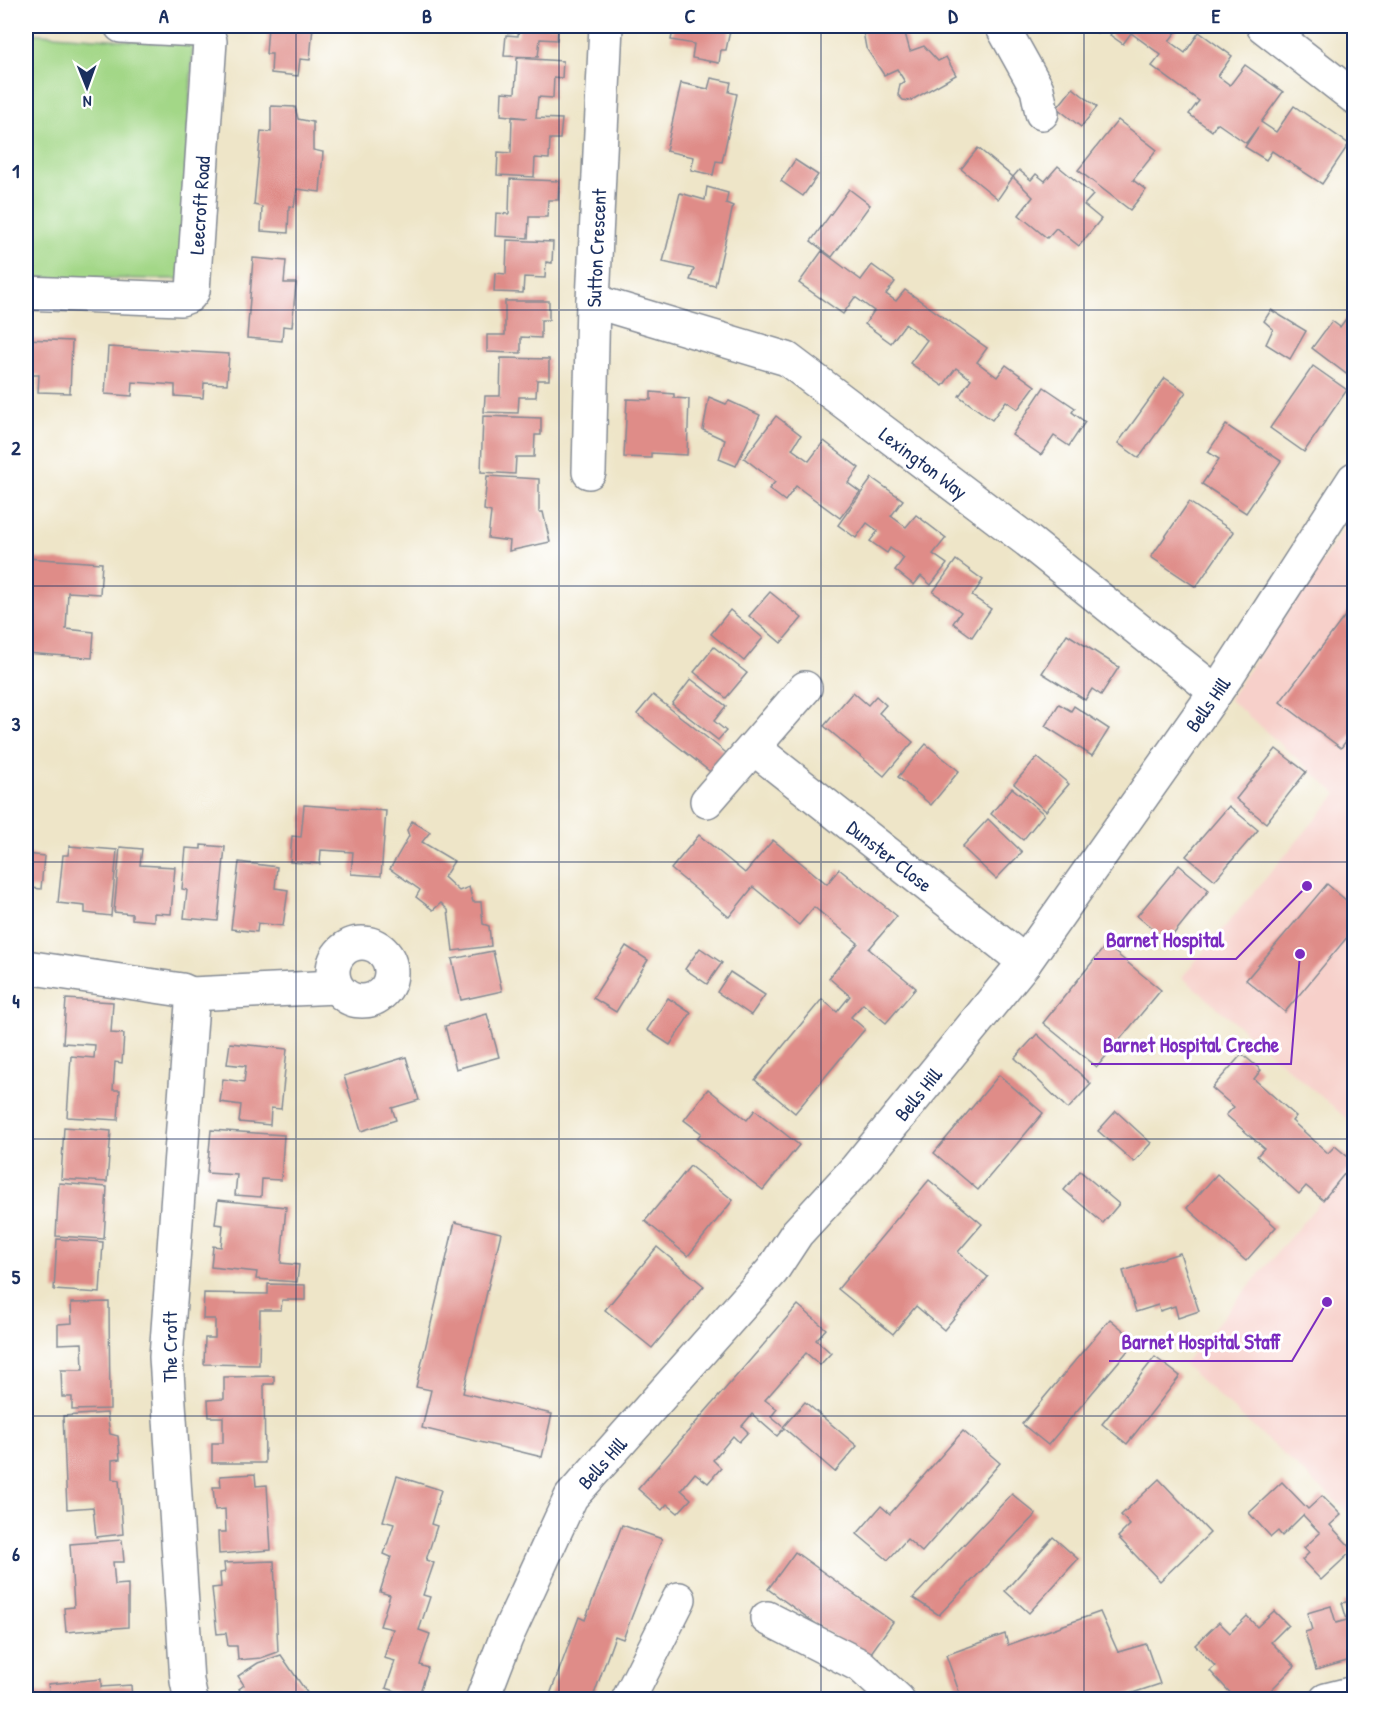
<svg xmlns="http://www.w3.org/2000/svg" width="1380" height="1725" font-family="'Patrick Hand',sans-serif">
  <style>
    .built { fill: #f7d0ca }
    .green { fill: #a3d787; stroke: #5f8372; stroke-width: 1.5 }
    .building { fill: #df8c88 }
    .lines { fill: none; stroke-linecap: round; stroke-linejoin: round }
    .street-casing { stroke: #848a93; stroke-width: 36 }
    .street { stroke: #fff; stroke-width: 33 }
    .grid { fill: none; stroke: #1b2f5e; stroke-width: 1.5; stroke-opacity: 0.55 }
    .labels { text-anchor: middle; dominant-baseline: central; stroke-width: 6; stroke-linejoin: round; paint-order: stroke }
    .street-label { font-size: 20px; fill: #1b2f5e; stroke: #fff }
    .leader { fill: none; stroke: #7b2cbf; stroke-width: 2 }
    .callout-dot { fill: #7b2cbf; stroke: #fff; stroke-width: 2 }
    .callout-label { font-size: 21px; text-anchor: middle; font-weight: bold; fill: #7b2cbf; stroke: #fff; stroke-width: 6; stroke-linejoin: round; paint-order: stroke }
    .neatline { fill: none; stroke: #1b2f5e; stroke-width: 2 }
    .grid-label { font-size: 20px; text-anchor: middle; font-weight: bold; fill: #1b2f5e }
  </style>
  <rect width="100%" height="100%" fill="#fff"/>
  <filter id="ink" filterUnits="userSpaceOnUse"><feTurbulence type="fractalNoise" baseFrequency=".0167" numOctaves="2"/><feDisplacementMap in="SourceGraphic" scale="12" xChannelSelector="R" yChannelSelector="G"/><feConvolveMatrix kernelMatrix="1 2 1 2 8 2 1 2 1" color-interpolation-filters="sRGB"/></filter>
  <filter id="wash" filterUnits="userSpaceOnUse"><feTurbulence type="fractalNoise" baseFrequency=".008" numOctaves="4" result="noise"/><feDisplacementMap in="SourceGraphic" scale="24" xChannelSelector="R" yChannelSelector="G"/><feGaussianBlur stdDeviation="1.35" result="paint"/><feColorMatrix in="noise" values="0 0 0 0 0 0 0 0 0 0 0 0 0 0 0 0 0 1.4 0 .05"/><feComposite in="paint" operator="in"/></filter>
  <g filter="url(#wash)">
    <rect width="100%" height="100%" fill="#eee5c8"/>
    <g class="built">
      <polygon points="1354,514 1354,1125 1182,977 1337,794 1229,699"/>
      <polygon points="1354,1162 1354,1518 1183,1364"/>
    </g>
    <polygon class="green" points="26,33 193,45 180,279 26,278"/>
    <g id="blocks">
      <g class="building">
        <polygon points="268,26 313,26 310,60 300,59 298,76 271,73 272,54 266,54"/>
        <polygon points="519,26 558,26 557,40 540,39 538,57 504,56 506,35 518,36"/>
        <polygon points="674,26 731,26 726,50 721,50 719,63 692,58 694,44 671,40"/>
        <polygon points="862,26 903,26 910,51 924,46 938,61 946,57 956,75 910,101 903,100 898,95 900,84 905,82 897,69 884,75 866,48"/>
        <polygon points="1087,26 1102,26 1097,33"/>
        <polygon points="1116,26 1129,26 1136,30 1139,26 1175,26 1179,28 1169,41 1185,53 1199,32 1232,56 1218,76 1230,85 1245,65 1283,92 1261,122 1276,132 1294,106 1349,144 1322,184 1272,151 1266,160 1245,147 1258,127 1246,143 1217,123 1212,131 1189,114 1199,101 1152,66 1161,55 1131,33 1123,44 1110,35"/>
        <polygon points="517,58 563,61 562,78 554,77 553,98 538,97 536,118 562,119 560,139 550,139 549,159 535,158 534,177 497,175 498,152 511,153 512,117 527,118 501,115 502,92 515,93"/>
        <polygon points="711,78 731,82 729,92 737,94 722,162 716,161 713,175 691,170 694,157 666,151 681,83 708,89"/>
        <polygon points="1073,88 1097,107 1081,127 1057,108"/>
        <polygon points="271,106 295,107 298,119 313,122 313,150 323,152 320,192 297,189 294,207 289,206 288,233 261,231 262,207 254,205 261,131 271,132"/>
        <polygon points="1118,120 1157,150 1133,180 1146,190 1130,210 1078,170"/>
        <polygon points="978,148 1013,177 998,199 961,169"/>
        <polygon points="795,160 818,175 803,196 781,181"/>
        <polygon points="1058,166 1093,195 1084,205 1101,219 1079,246 1056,228 1047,238 1019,215 1033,197 1013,177 1019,170 1031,180 1036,174 1045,181"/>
        <polygon points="510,179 559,181 558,200 548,200 547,217 529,217 528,238 495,236 496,213 509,214"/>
        <polygon points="707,187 728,193 726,203 733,206 715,286 690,280 694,269 663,262 680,193 705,200"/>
        <polygon points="849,189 870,205 832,257 811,241"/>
        <polygon points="507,240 553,242 552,263 546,262 545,278 524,277 523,293 494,292 495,273 506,274"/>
        <polygon points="822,251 861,280 872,265 895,282 886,294 896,301 905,290 987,348 977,362 997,377 1006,365 1035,386 1018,409 1006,401 992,420 959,396 971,379 956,368 943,386 910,363 927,340 905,324 891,343 865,324 874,311 855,297 843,314 799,283"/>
        <polygon points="253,258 286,261 284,283 296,283 292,327 283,326 282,341 247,338"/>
        <polygon points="505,301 549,301 549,320 541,320 541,338 521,337 521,353 487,352 487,335 505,335"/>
        <polygon points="1354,308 1354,377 1353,379 1312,348 1332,321 1340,327"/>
        <polygon points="1271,310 1306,331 1290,359 1266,344 1273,329 1264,321"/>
        <polygon points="26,339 72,341 70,393 38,392 39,375 26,375"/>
        <polygon points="108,347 229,354 227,384 204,383 203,398 175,396 175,385 133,382 132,396 105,394"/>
        <polygon points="501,358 549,359 549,380 537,380 536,397 519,397 518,413 484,412 485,396 500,396"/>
        <polygon points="1313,366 1347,390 1304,452 1270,428"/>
        <polygon points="1165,378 1186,392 1139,458 1118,443"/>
        <polygon points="1044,387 1075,408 1072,412 1085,422 1069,446 1054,436 1041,455 1012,435"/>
        <polygon points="651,392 674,394 674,398 689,399 687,455 651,453 651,458 624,457 627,399 651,400"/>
        <polygon points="709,397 726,404 729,401 760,415 736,466 719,459 725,440 703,430"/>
        <polygon points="483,416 541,418 541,435 535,435 534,457 516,457 515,474 481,472"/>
        <polygon points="776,416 801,435 792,449 809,461 824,441 859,468 848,483 860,492 840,518 796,486 785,501 769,489 775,482 744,458"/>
        <polygon points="1226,425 1281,461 1246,513 1202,484 1219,459 1208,452"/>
        <polygon points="487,476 539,479 539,512 543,512 550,542 509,551 510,541 488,538 491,512 484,510"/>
        <polygon points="872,478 903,500 891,516 906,527 916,515 946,538 933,554 947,564 931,585 921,576 914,585 895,570 904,558 890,548 887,553 870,541 878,531 867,523 856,538 838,525"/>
        <polygon points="1189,502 1234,532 1196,587 1151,557"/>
        <polygon points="26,558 102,563 100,594 68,592 66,629 94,632 92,658 26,653"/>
        <polygon points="956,560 983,580 972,596 991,609 972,637 953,623 961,612 933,592"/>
        <polygon points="770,592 802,618 781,643 749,616"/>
        <polygon points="1354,604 1354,730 1341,748 1280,702"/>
        <polygon points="730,610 763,638 744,661 711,634"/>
        <polygon points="1067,634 1119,667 1101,695 1092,689 1085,700 1042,673"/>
        <polygon points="714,647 747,673 726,698 694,672"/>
        <polygon points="691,679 726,706 714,721 726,731 718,740 672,704"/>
        <polygon points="853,692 868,705 876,696 886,705 879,713 913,742 884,776 824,726"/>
        <polygon points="653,695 734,759 718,778 637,714"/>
        <polygon points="1059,704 1071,711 1074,706 1109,729 1092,756 1045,726"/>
        <polygon points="926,744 959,771 931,805 898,777"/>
        <polygon points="1276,749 1306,772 1266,823 1236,799"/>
        <polygon points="1037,757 1069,784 1046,811 1014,784"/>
        <polygon points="1012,788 1044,814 1023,840 991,814"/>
        <polygon points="304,805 386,811 381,876 351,874 353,852 321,850 320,864 290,862 292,836 301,837"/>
        <polygon points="1229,806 1258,830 1215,880 1186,856"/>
        <polygon points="988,819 1022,852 996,879 962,847"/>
        <polygon points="412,821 430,832 422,842 454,861 444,877 459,891 469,887 473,902 481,902 483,924 489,926 491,946 453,951 448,910 441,903 433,910 416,897 420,890 390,869 409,836 407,830"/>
        <polygon points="699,835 745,873 773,840 827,884 839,869 897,916 869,949 916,988 886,1023 863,1004 851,1017 865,1029 795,1113 755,1080 822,999 837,1012 850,996 829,978 858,943 814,907 799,925 753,887 729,917 671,869"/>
        <polygon points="201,845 225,847 218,921 184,918 187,890 182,889 186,848 201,849"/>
        <polygon points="69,846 117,850 111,916 85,913 85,906 58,903 63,855 68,855"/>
        <polygon points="120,847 142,849 140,865 175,867 171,914 154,913 154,921 132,919 132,914 114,912"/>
        <polygon points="26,854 44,856 41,889 31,888 30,893 26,893"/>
        <polygon points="239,862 277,867 275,888 288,890 283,926 258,923 257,932 231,929"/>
        <polygon points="1179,865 1209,890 1168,941 1137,916"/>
        <polygon points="1327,884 1354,907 1354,929 1285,1012 1246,980"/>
        <polygon points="1106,945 1161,990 1097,1067 1043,1023"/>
        <polygon points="626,946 648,960 616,1012 593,998"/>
        <polygon points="700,948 722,963 707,984 685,969"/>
        <polygon points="493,951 502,991 461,1000 452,959"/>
        <polygon points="730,972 765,995 751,1015 717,992"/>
        <polygon points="668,998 691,1013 670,1045 647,1030"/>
        <polygon points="66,999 113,1002 111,1033 124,1034 122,1063 115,1062 113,1090 120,1090 118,1120 67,1117 71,1056 94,1058 95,1045 63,1043"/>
        <polygon points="487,1014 499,1057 456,1069 445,1026"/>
        <polygon points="1037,1034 1091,1084 1068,1109 1015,1058"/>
        <polygon points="230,1043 287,1049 281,1109 271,1108 270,1125 239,1122 241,1105 220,1102 223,1079 244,1082 246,1066 227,1064"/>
        <polygon points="1242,1054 1261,1070 1254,1079 1296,1116 1292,1121 1328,1153 1335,1146 1354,1162 1323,1200 1306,1186 1299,1194 1257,1156 1264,1148 1226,1115 1234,1107 1212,1088"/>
        <polygon points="406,1057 419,1100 392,1108 396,1120 361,1131 344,1076"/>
        <polygon points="999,1075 1043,1113 978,1190 934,1153"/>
        <polygon points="708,1089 747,1120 755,1110 799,1145 763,1190 697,1139 701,1133 684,1120"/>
        <polygon points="1116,1111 1151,1143 1134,1162 1098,1131"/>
        <polygon points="64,1127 111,1131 107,1182 61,1179"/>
        <polygon points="211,1130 284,1135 281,1180 262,1179 261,1197 235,1195 237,1175 207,1173"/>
        <polygon points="690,1166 733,1200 688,1256 645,1221"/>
        <polygon points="1080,1171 1119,1204 1103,1223 1064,1190"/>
        <polygon points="1217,1174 1276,1227 1246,1261 1187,1208"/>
        <polygon points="929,1180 982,1224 958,1252 988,1277 944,1330 916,1306 893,1334 838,1289"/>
        <polygon points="59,1183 107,1187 104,1239 56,1236"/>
        <polygon points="218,1200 286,1207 281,1263 299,1265 297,1282 256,1279 257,1272 211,1267 213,1246 221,1247 223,1225 215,1224"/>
        <polygon points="455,1222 501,1233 463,1393 552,1414 542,1457 422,1428 431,1390 416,1387"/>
        <polygon points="57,1239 103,1242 100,1293 54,1290"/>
        <polygon points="657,1247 704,1286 652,1348 605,1310"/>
        <polygon points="1180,1253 1199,1311 1178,1318 1175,1306 1160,1311 1158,1305 1136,1312 1123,1271"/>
        <polygon points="268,1284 305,1285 305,1300 282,1300 281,1310 260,1310 259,1365 204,1364 205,1338 215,1338 215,1319 203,1319 204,1293 268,1294"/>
        <polygon points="109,1302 110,1409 72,1410 72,1397 62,1397 61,1370 83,1370 82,1343 58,1344 58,1324 72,1323 71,1303"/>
        <polygon points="798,1305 826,1329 816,1340 831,1353 820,1365 806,1353 765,1400 777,1409 771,1417 783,1427 805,1402 857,1446 835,1472 784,1428 777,1436 752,1414 742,1426 748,1432 739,1442 733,1436 713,1460 721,1468 708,1483 695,1473 681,1490 691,1499 678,1513 667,1504 662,1510 638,1489"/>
        <polygon points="1110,1319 1136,1341 1048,1445 1022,1424"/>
        <polygon points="1155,1357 1180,1376 1127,1444 1102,1424"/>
        <polygon points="274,1376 274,1384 264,1384 265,1463 212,1463 212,1443 223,1443 223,1417 209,1417 208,1400 224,1399 224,1377"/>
        <polygon points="107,1413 110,1434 118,1436 120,1459 112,1460 112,1479 119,1480 123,1534 96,1537 93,1507 67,1509 63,1416"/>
        <polygon points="963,1431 1000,1463 922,1552 907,1539 888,1560 857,1534 881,1506 890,1514"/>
        <polygon points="255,1474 256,1486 267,1485 271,1550 219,1554 218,1532 226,1532 225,1509 215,1510 213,1487 221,1487 220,1476"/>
        <polygon points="397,1476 441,1490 431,1524 437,1526 426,1560 434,1563 423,1595 430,1597 419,1630 430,1634 420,1665 428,1668 418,1698 386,1688 395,1661 384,1658 393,1629 380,1626 390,1595 380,1592 391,1557 384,1554 394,1524 383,1521"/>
        <polygon points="1159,1479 1210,1533 1160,1581 1118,1537 1130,1525 1121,1515"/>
        <polygon points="1282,1482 1308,1509 1322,1496 1341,1515 1330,1525 1353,1550 1321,1580 1302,1560 1309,1553 1304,1548 1320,1533 1303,1515 1282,1536 1278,1531 1271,1537 1249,1513"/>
        <polygon points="1012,1494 1036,1514 939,1615 913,1598"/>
        <polygon points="622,1525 662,1539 623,1639 615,1636 592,1700 548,1700 579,1617 585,1620"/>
        <polygon points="1053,1537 1078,1559 1029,1613 1005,1591"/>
        <polygon points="122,1540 124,1562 113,1562 115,1585 128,1584 128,1627 66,1632 64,1608 74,1607 70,1544"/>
        <polygon points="795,1552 893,1622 866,1660 768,1589"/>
        <polygon points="274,1561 278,1652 261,1658 238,1660 237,1646 228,1646 226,1633 217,1634 212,1588 221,1587 220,1573 225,1572 224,1563"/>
        <polygon points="1354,1600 1354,1659 1316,1670 1305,1632 1312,1630 1307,1613 1331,1606 1336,1623 1347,1620 1342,1603"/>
        <polygon points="1274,1611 1288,1625 1271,1642 1295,1666 1261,1700 1237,1700 1210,1671 1215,1666 1195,1645 1219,1622 1230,1633 1247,1616 1257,1627"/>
        <polygon points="1100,1612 1118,1652 1146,1644 1160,1684 1111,1700 962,1700 946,1655 1005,1634 1008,1645"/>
        <polygon points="281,1655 312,1700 246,1700 239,1689 244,1685 238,1676 258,1663"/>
        <polygon points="101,1679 101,1687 131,1685 132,1700 26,1700 26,1694 49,1692 48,1684"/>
      </g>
    </g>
  </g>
  <g filter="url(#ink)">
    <use href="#blocks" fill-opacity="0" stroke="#848a93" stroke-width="1.5"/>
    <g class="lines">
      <defs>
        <g id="street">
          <polyline points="1002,26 1037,89 1042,113"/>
          <polyline points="1263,26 1354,97"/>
          <path id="s1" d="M26,293L181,299L189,296L193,291L210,41L206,33L198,30L121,26"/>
          <path id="s2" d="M593,301L787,359L1028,541L1216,692"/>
          <path id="s3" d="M589,472L593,301L606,26"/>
          <path id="s4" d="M755,749L1025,962"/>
          <polyline points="707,801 805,688"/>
          <circle cx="362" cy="972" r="29"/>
          <polyline points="26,967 182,990 191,994 192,1004 166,1357 187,1681 191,1700"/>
          <polyline points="191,994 336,987"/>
          <polyline points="767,1618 861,1666 898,1700"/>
          <path id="s5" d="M482,1700L506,1638L571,1497L772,1271L797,1233L856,1169L1025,962L1227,676L1354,479"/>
          <polyline points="628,1700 679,1599"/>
          <polyline points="1326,1700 1354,1693"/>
        </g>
      </defs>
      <use href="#street" class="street-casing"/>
      <use href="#street" class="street"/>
    </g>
  </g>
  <path class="grid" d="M296,26V1700M559,26V1700M821,26V1700M1084,26V1700M26,310H1354M26,586H1354M26,862H1354M26,1139H1354M26,1416H1354"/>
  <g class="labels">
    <g class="street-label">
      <text stroke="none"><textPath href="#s1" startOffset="256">Leecroft Road</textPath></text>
      <text stroke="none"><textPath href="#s3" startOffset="224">Sutton Crescent</textPath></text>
      <text stroke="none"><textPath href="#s2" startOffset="374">Lexington Way</textPath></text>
      <text stroke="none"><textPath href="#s5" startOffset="1240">Bells Hill</textPath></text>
      <text stroke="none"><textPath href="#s4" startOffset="172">Dunster Close</textPath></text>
      <text stroke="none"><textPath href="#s5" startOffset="754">Bells Hill</textPath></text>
      <text transform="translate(169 1347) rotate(-90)">The Croft</text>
      <text stroke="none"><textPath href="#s5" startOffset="268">Bells Hill</textPath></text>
    </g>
  </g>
  <path class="leader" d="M1307 886L1236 959H1094M1300 954L1291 1064H1091M1327 1302L1292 1361H1109"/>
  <g class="callout-dot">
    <circle cx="1307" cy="886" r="6"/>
    <circle cx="1300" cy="954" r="6"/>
    <circle cx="1327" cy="1302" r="6"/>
  </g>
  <g class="callout-label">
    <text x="1165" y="947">Barnet Hospital</text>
    <text x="1191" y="1052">Barnet Hospital Creche</text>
    <text x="1201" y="1349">Barnet Hospital Staff</text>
  </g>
  <rect width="1380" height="1725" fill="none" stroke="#fff" stroke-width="66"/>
  <g transform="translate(87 87) rotate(179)" stroke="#ffffff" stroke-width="4.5" paint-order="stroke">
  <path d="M0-4.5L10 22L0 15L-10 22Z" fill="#1b2f5e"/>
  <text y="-9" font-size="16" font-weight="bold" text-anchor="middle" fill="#1b2f5e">N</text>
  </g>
  <rect x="33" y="33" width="1314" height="1659" class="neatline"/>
  <g class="grid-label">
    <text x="164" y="23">A</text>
    <text x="427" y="23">B</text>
    <text x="690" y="23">C</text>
    <text x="953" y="23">D</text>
    <text x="1216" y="23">E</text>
    <text x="16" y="178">1</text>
    <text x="16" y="455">2</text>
    <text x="16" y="731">3</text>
    <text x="16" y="1008">4</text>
    <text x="16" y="1284">5</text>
    <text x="16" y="1561">6</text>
  </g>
</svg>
